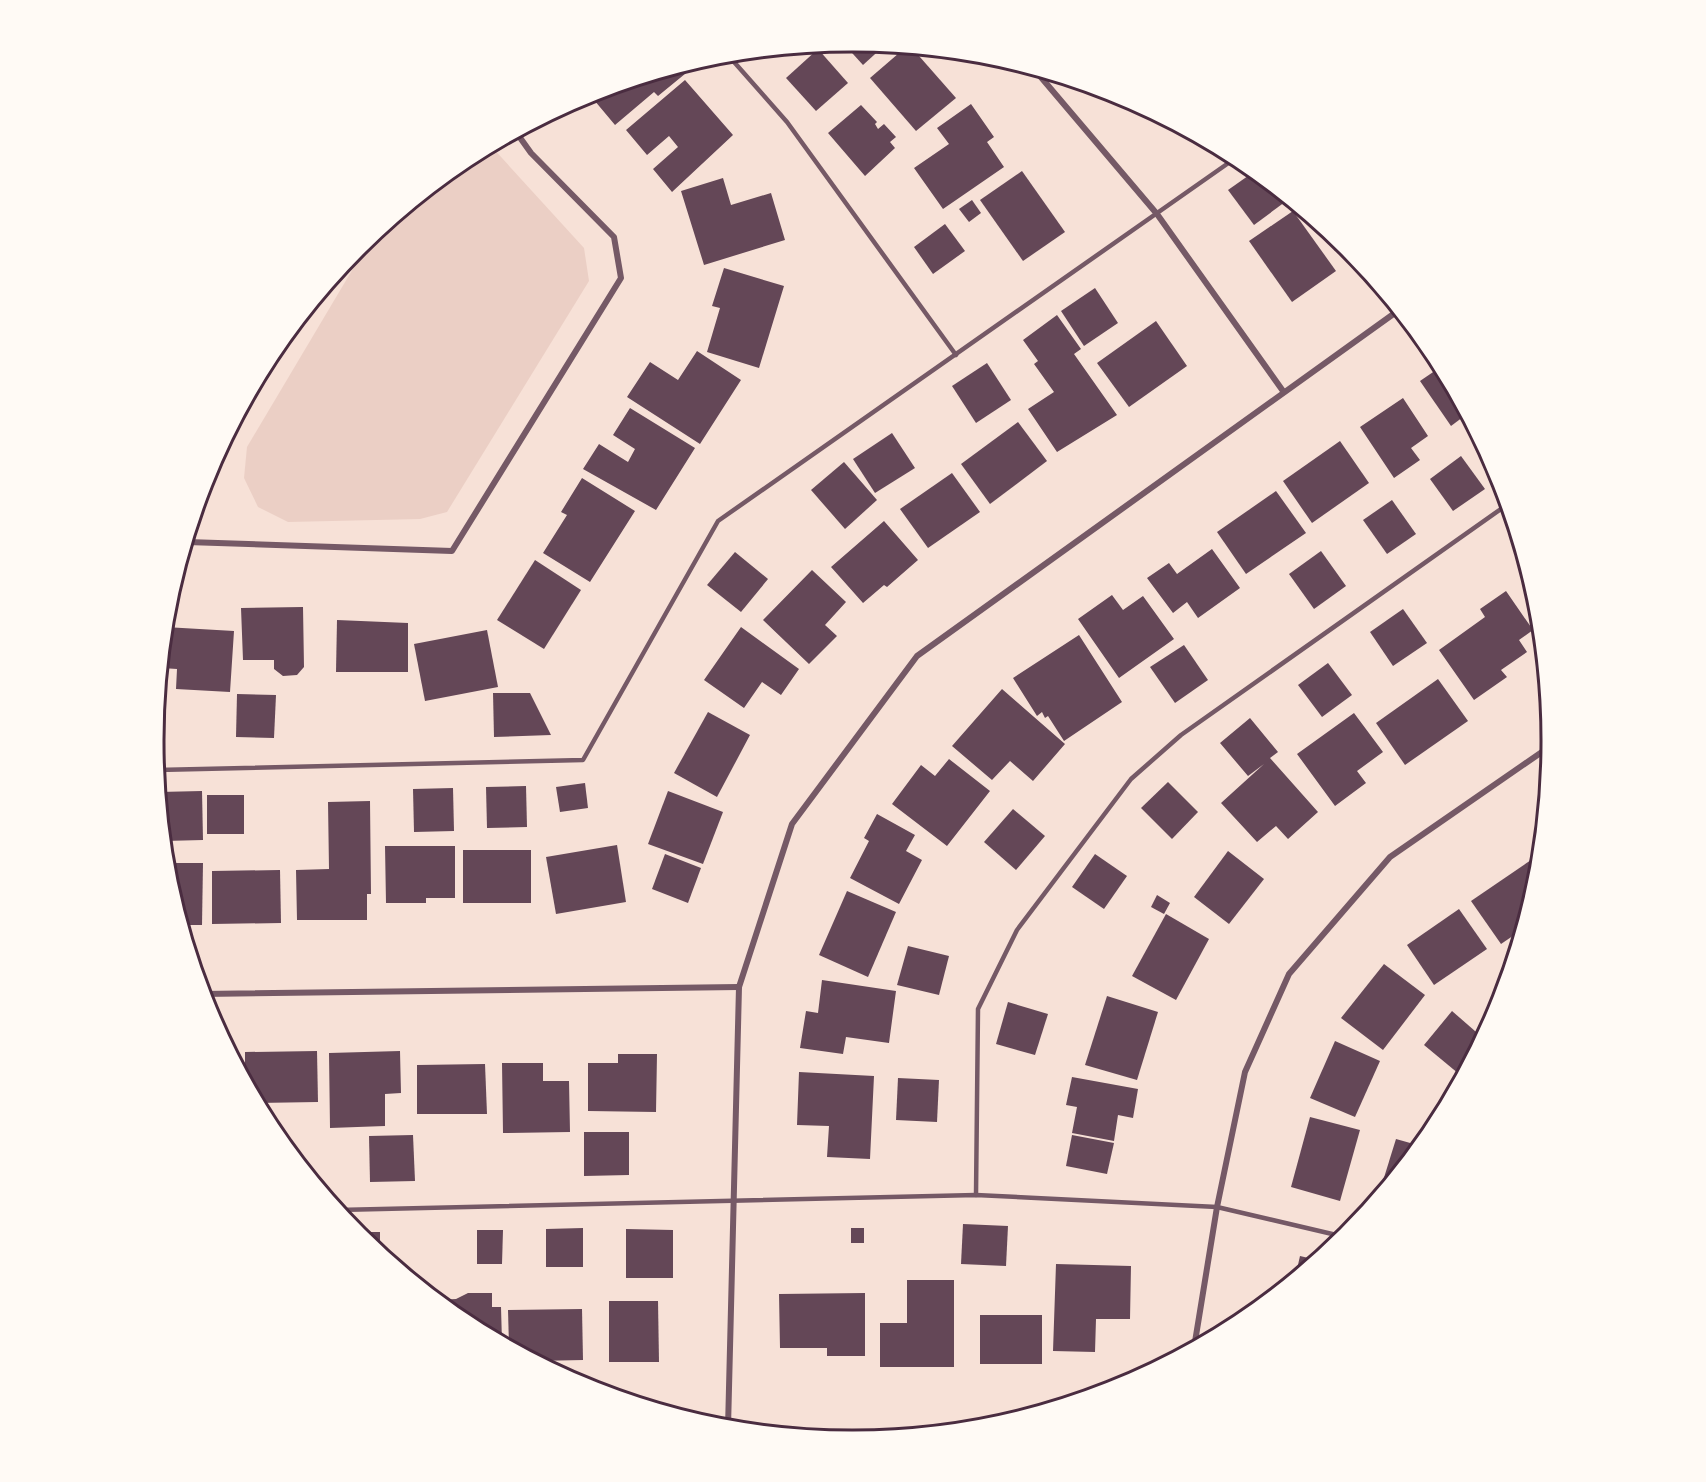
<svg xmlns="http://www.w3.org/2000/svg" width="1706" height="1482" font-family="'Titillium Web',sans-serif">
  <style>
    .green { fill: #ebcfc5 }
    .building { fill: #644757 }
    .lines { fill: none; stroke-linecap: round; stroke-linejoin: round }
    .service { stroke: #755966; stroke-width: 4.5 }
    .minor { stroke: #755966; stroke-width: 6 }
    .rim { fill: none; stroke: #4a2c40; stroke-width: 3 }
  </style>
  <rect width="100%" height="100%" fill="#f7e1d7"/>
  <polygon class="green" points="491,146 584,248 589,281 447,512 420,519 288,522 258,507 244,478 247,447 373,235 465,160"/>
  <g class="building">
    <polygon points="853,42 885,45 863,65 843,43"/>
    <polygon points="906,47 912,48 956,98 916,131 870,78"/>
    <polygon points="818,49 848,83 816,111 786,78"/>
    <polygon points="702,60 658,96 654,92 615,125 589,94"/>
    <polygon points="685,80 733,135 672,192 653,169 678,147 669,136 647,155 626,130"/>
    <polygon points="971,104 994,137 987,142 1004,167 943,209 914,168 949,144 937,128"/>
    <polygon points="861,105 877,122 875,124 878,129 884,124 896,137 890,142 895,148 865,176 828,133"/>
    <polygon points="1022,171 1065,232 1023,261 980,200"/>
    <polygon points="1255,171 1289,199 1254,225 1228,190"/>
    <polygon points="723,178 731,205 771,193 785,240 704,265 681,191"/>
    <polygon points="972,200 981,213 969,222 959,209"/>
    <polygon points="1293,211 1336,271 1292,302 1249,241"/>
    <polygon points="1315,221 1344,244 1335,251"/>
    <polygon points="945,224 965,251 933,274 914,247"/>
    <polygon points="724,268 784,286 759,368 707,352 720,308 712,306"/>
    <polygon points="1095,288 1118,323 1084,346 1061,311"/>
    <polygon points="1057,315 1081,349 1074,354 1117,415 1057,452 1028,409 1054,392 1034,364 1038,361 1023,340"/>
    <polygon points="1156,321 1187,366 1129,407 1097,363"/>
    <polygon points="697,351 741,380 700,444 627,397 650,362 678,380"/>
    <polygon points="987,363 1011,400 976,423 952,386"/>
    <polygon points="1442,366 1467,414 1451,426 1420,381"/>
    <polygon points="1403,398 1428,436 1411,448 1420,460 1394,478 1360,427"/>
    <polygon points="630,408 695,448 656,510 583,469 599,444 628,462 635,449 613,435"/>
    <polygon points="1018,422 1047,461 990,504 961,464"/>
    <polygon points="892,433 915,468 875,493 853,459"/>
    <polygon points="1340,441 1369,483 1312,523 1283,481"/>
    <polygon points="1461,456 1485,489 1453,511 1430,479"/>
    <polygon points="844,462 877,500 845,529 811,490"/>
    <polygon points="952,473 980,512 928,548 900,509"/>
    <polygon points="582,478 635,511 590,582 543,553 567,515 561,512"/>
    <polygon points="1276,491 1306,533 1246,574 1217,532"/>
    <polygon points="1392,500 1416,534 1387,554 1363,520"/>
    <polygon points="884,521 918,560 887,587 884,585 863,603 831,567"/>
    <polygon points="1212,549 1240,588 1198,618 1187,602 1173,613 1147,578 1169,563 1177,574"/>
    <polygon points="1321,551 1346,586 1314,609 1289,574"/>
    <polygon points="735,552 768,579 741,612 707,585"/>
    <polygon points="535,560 581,590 544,649 497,620"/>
    <polygon points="812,570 846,602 825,625 837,636 809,664 763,620"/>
    <polygon points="1506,591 1533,630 1519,640 1527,652 1501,670 1507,677 1474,700 1439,650 1485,617 1480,609"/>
    <polygon points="1112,595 1123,610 1143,596 1174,639 1119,678 1078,619"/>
    <polygon points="1538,604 1539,605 1541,625 1530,610"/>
    <polygon points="303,607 304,667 297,675 283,676 274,669 274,660 243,660 241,608"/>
    <polygon points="1403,609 1427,643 1393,666 1370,632"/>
    <polygon points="337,620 408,623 408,672 336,672"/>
    <polygon points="165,627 234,631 230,692 176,689 177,669 162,668"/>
    <polygon points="741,627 799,669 781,695 762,682 744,708 704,680"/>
    <polygon points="487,630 498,687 425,701 414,644"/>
    <polygon points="1079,635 1122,702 1064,741 1048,716 1045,718 1042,712 1037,716 1013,678"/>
    <polygon points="1184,645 1208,680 1175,703 1150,667"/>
    <polygon points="1328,663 1352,695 1322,717 1298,685"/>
    <polygon points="1438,679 1468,721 1405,765 1376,723"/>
    <polygon points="1002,689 1065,744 1033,781 1010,761 992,780 952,746"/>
    <polygon points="493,693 530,693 551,735 494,737"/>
    <polygon points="237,694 276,695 274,738 236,737"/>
    <polygon points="708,712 750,735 717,797 674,773"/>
    <polygon points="1354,713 1383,752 1357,771 1366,783 1335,806 1297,754"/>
    <polygon points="1250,718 1278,752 1270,758 1318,812 1288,839 1276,826 1257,842 1221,803 1264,764 1248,776 1220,743"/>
    <polygon points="949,759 990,791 947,846 892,804 921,765 935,776"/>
    <polygon points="1168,782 1198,812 1172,839 1141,808"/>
    <polygon points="585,783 588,808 560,812 556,787"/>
    <polygon points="526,786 527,827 487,828 486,787"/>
    <polygon points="453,788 454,831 414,832 413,789"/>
    <polygon points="202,791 203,840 164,841 159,792"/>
    <polygon points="668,791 723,812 703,864 648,844"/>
    <rect x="207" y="795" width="37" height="39"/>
    <polygon points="370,801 371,894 367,894 367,920 297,920 296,870 329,869 328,802"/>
    <polygon points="1013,809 1045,836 1016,870 984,842"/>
    <polygon points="877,814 915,835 906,851 922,860 899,904 850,878 869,841 864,838"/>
    <polygon points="617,845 626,902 556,914 546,857"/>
    <polygon points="385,846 455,846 455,898 426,898 426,903 386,903"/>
    <rect x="463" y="850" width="68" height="53"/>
    <polygon points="1228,851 1264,879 1229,924 1194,897"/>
    <polygon points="665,854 701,868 688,903 652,889"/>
    <polygon points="1095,854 1127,876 1104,909 1072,887"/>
    <polygon points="1531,860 1539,873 1538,878 1523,929 1501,944 1471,901"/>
    <polygon points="166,863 203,863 202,925 182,925 167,877"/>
    <polygon points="280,870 281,923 212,924 212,871"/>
    <polygon points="847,891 896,912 868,977 819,955"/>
    <polygon points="1157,895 1170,903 1164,914 1151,907"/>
    <polygon points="1459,909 1487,949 1434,985 1407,945"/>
    <polygon points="1166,914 1209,939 1176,1000 1132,976"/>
    <polygon points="908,946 949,956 939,995 897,985"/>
    <polygon points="1384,964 1425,995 1383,1050 1341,1018"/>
    <polygon points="822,980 896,991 889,1043 846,1037 843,1054 800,1048 806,1011 818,1013"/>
    <polygon points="1107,996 1158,1012 1137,1080 1085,1065"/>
    <polygon points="1008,1002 1048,1014 1035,1055 996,1044"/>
    <polygon points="1452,1011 1483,1038 1473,1057 1459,1074 1424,1045"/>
    <polygon points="1335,1041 1380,1061 1355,1117 1310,1098"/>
    <polygon points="317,1051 318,1102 257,1103 245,1079 245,1052"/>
    <polygon points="400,1051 401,1093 385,1094 385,1126 330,1128 329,1053"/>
    <polygon points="618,1054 657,1054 656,1112 588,1111 588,1063 618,1063"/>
    <polygon points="502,1063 543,1063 543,1081 569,1081 570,1132 503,1133"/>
    <polygon points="485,1064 487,1114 417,1114 417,1065"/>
    <polygon points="799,1072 874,1076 870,1159 827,1157 829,1126 797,1125"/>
    <polygon points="1072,1077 1138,1089 1133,1118 1118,1115 1114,1141 1072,1133 1077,1107 1066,1105"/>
    <polygon points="898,1078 939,1080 937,1122 896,1120"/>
    <polygon points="1310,1117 1360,1130 1340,1201 1291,1187"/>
    <polygon points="584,1132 629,1132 629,1175 584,1176"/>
    <polygon points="413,1135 415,1181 370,1182 369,1136"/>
    <polygon points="1072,1135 1114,1143 1107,1174 1066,1166"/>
    <polygon points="1396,1139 1421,1146 1388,1185 1382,1184"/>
    <polygon points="963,1224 1008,1226 1006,1266 961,1264"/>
    <polygon points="583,1228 583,1267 546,1267 546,1229"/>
    <rect x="851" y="1228" width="13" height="15"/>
    <polygon points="626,1229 673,1230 673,1278 626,1278"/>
    <polygon points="477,1230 503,1230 502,1264 477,1264"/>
    <polygon points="356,1232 380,1232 380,1252 358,1235"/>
    <polygon points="1300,1256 1317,1260 1295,1278"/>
    <polygon points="1056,1264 1131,1266 1130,1319 1096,1319 1095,1352 1053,1351"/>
    <polygon points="907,1280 954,1280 954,1367 880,1367 880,1323 907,1323"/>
    <polygon points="468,1293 492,1293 492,1307 501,1307 502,1342 464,1322 437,1300 456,1299"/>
    <polygon points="865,1293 865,1356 827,1356 827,1348 780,1348 779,1294"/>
    <polygon points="609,1301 658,1301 659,1362 609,1362"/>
    <polygon points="582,1309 583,1360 536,1361 509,1346 508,1310"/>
    <rect x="980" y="1315" width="62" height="49"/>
  </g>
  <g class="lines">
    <g class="service">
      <polyline points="727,54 787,122 956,355"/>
      <polyline points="157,770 583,760 718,521 1237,157"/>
      <polyline points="976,1195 978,1009 1017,930 1131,779 1181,735 1508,504"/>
      <polyline points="338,1210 976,1195 1217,1207 1345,1237"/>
    </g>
    <g class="minor">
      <polyline points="1034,69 1157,214 1283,391"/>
      <polyline points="187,542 452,551 621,278 614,237 531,153 516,132"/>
      <polyline points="203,994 739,987"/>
      <polyline points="1194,1348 1217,1207 1245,1072 1289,974 1390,857 1552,745"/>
      <polyline points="728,1428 739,987 792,824 917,656 1399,310"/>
    </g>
  </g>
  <path d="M0 0H1706V1482H0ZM852 52H853A688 688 0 0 1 1541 740V742A688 688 0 0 1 853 1430H852A688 688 0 0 1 164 742V740A688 688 0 0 1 852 52Z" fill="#fffaf5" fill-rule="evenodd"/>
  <path class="rim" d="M852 52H853A688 688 0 0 1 1541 740V742A688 688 0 0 1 853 1430H852A688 688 0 0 1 164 742V740A688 688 0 0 1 852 52Z"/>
</svg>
